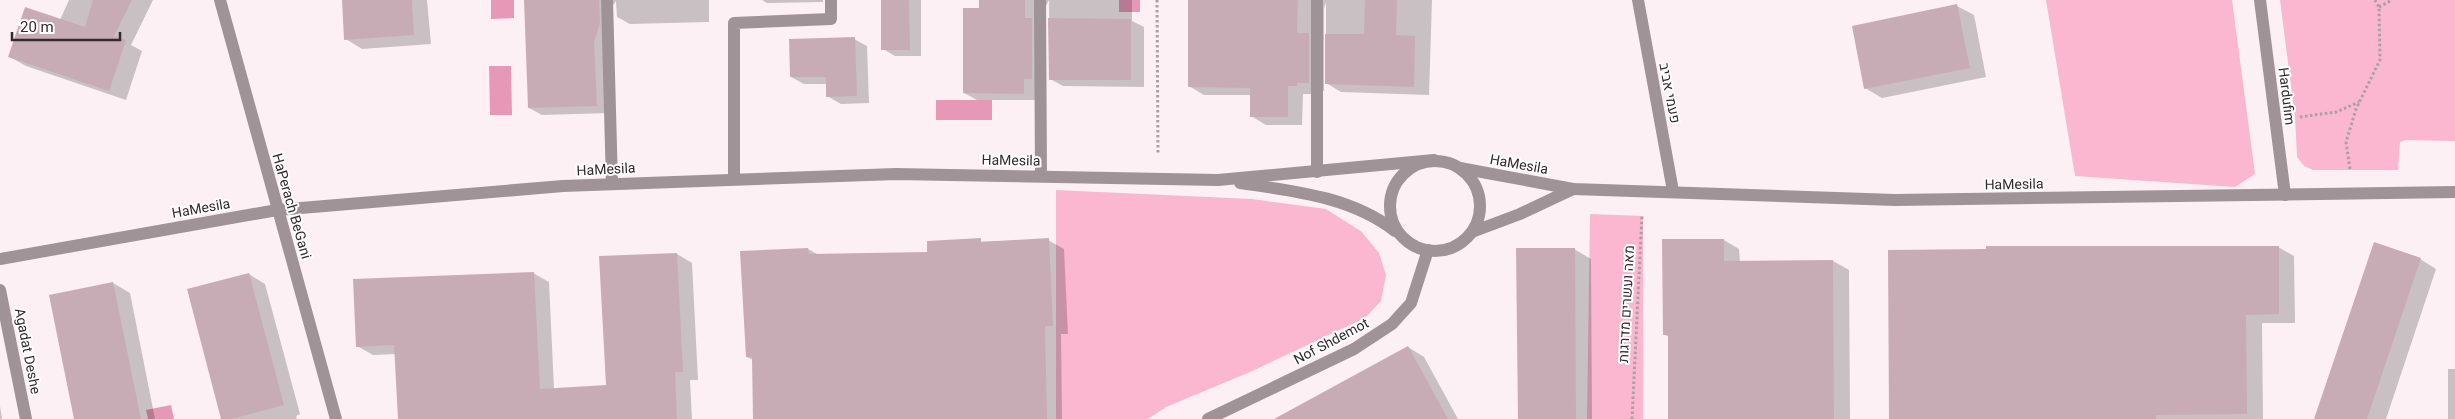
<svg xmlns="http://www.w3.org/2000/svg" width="2455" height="419" font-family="Roboto,Heebo,sans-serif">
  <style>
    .green { fill: #fbb7d0 }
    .water { fill: #e798b6 }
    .shadow { fill: #0003 }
    .building { fill: #c8acb5 }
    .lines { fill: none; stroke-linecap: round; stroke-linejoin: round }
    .path { stroke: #ab9fa3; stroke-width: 3; stroke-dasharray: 2.5 2.5; stroke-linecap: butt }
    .lane { stroke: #9f9397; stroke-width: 12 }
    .street { stroke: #9f9397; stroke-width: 12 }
    .labels { text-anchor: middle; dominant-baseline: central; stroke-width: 4; stroke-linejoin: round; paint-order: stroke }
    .street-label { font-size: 14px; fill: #34292d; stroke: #fff }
  </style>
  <rect width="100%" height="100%" fill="#fcf0f4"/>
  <g class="green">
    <polygon points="2046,0 2232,0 2255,174 2235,187 2075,176"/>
    <polygon points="2280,0 2455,0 2455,141 2406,140 2400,142 2398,170 2313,170 2304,166 2297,157 2295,117"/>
    <polygon points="1056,190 1252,199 1326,209 1362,232 1379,253 1386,275 1381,301 1365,318 1250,372 1166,407 1148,419 1056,419"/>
    <polygon points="1590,214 1643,216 1643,419 1587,419"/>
  </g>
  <g class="water">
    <polygon points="491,0 514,0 514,18 491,19"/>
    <rect x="1119" y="0" width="21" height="12"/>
    <polygon points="489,66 511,66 512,115 490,115"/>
    <rect x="936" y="100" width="56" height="20"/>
    <polygon points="171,405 174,419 148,419 146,410"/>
  </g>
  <g class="shadow">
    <polygon points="69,0 153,0 131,45 142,51 126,100 26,66 10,57 60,20"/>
    <polygon points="343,0 427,0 431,44 362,49 346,39"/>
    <polygon points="525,0 709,0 709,22 630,24 617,17 616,1 612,7 610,113 542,115 529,108"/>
    <polygon points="762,0 823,0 823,2 767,3"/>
    <polygon points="882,0 921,0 921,56 895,56 883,49"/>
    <polygon points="981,0 1049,0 1045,8 1037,100 977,100 964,93"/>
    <polygon points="1049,0 1132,0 1132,21 1144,27 1144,87 1063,86 1050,79"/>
    <polygon points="1189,0 1432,0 1429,95 1341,92 1326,83 1326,2 1324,9 1324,91 1312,91 1312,94 1303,94 1302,125 1266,125 1251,116 1251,95 1204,95 1189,86"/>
    <polygon points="1957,6 1974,15 1986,77 1882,98 1865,88"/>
    <polygon points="854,39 867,46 869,103 841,104 827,96 827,84 804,84 791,77"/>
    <polygon points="1048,240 1064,249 1068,334 1061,334 1062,419 754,419 753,360 747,357 808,249 819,255 929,253 928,243"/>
    <polygon points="1724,240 1739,249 1740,262 1833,261 1849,270 1850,419 1669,419 1669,337 1664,334"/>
    <polygon points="2278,247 2294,256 2295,323 2262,323 2263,419 1890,419"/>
    <polygon points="1574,249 1591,259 1592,419 1519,419"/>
    <polygon points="677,254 692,263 698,380 690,380 692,419 399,419 396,354 373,355 357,346 533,273 549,282 554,389 607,387"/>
    <polygon points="2420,259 2436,269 2386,419 2315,419"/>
    <polygon points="249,274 265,284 300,414 296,416 297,419 222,419"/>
    <polygon points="113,283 130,293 155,419 75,419"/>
    <polygon points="1408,347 1424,357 1458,419 1286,419"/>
    <rect x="2448" y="369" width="7" height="50"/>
    <polygon points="0,406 2,419 0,419"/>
  </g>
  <g class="building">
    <polygon points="93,0 132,0 114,36 126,40 109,91 8,57 25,7 85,27"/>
    <polygon points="342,0 412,0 414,35 344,40"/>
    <polygon points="524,0 599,0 600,23 594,42 597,106 528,108"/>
    <polygon points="881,0 909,0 910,50 881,50"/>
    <polygon points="979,0 1025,0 1025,18 1032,18 1032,79 1024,79 1024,94 963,93 963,8 979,8"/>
    <polygon points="1188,0 1298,0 1297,33 1309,33 1309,83 1297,83 1297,86 1288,86 1288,117 1250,117 1250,88 1188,87"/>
    <polygon points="1365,0 1397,0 1396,35 1415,36 1414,87 1325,84 1325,34 1364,34"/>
    <polygon points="1957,4 1970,68 1864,89 1852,26"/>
    <polygon points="1048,18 1131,19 1131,80 1049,80"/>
    <polygon points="855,37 857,96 826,97 826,77 790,77 789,39"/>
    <polygon points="981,238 981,242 1049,238 1053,326 1045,326 1047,419 753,419 752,357 746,357 740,251 808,248 809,254 927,252 927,241"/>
    <polygon points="1662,239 1724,239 1724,261 1833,260 1834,419 1668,419 1668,335 1663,335"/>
    <polygon points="2374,242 2421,258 2367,419 2314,419"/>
    <polygon points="1986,246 2279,246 2279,314 2246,315 2247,414 2156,415 2156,419 1889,419 1888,250 1986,249"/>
    <polygon points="1516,248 1575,248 1576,419 1518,419"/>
    <polygon points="677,253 683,372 675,372 677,419 398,419 394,345 356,347 353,279 534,272 540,389 606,385 599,256"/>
    <polygon points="249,273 284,405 232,419 221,419 187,289"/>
    <polygon points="113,282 141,419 74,419 49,295"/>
    <polygon points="1408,346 1448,419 1274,419"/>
  </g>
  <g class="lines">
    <g class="path">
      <polyline points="1157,0 1158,154"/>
      <polyline points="2379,7 2392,0"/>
      <polyline points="2300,117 2336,112 2359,102"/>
      <polyline points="2350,169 2346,142 2356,109 2380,60 2379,7 2375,0"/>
      <polyline points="1632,419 1642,215"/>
    </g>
    <g class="lane">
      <polyline points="607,0 612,184"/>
      <polyline points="1040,0 1041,175"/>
      <polyline points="1317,0 1317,172"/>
      <polyline points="1638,0 1673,191"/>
      <polyline points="734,179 734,23 831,19 831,0"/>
      <polyline points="0,290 26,419"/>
    </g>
    <g class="street">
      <polyline points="220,0 336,419"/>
      <polyline points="2260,0 2285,195"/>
      <circle cx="1435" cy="206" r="45"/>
      <polyline points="1460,168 1573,189 1895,200 2455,192"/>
      <path d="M1240,183C1294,191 1352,197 1395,231"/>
      <polyline points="1472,232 1520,214 1573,189"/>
      <polyline points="0,259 277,210 563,186 896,174 1218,180 1434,160"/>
      <polyline points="1208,419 1354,349 1392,324 1411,303 1428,250"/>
    </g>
  </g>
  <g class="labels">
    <g class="street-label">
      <text transform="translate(1670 93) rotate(79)">פעמי אביב</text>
      <text transform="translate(2287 96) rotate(83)">Hardufim</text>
      <text transform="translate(1011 160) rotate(1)">HaMesila</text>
      <text transform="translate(1519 164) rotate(10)">HaMesila</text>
      <text transform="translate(606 169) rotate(-3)">HaMesila</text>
      <text transform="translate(2014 184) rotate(-1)">HaMesila</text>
      <text transform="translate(292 206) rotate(74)">HaPerach BeGani</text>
      <text transform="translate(201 208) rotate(-10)">HaMesila</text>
      <text transform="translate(1626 304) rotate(-87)">מאה ועשרים מדרגות</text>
      <text transform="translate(1331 341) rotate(-28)">Nof Shdemot</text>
      <text transform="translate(28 351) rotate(79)">Agadat Deshe</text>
    </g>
  </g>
  <path d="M12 32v8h108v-8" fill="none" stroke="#34292d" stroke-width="2.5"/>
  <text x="20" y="32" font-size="15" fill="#34292d" stroke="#ffffff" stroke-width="4" paint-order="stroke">20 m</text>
</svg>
